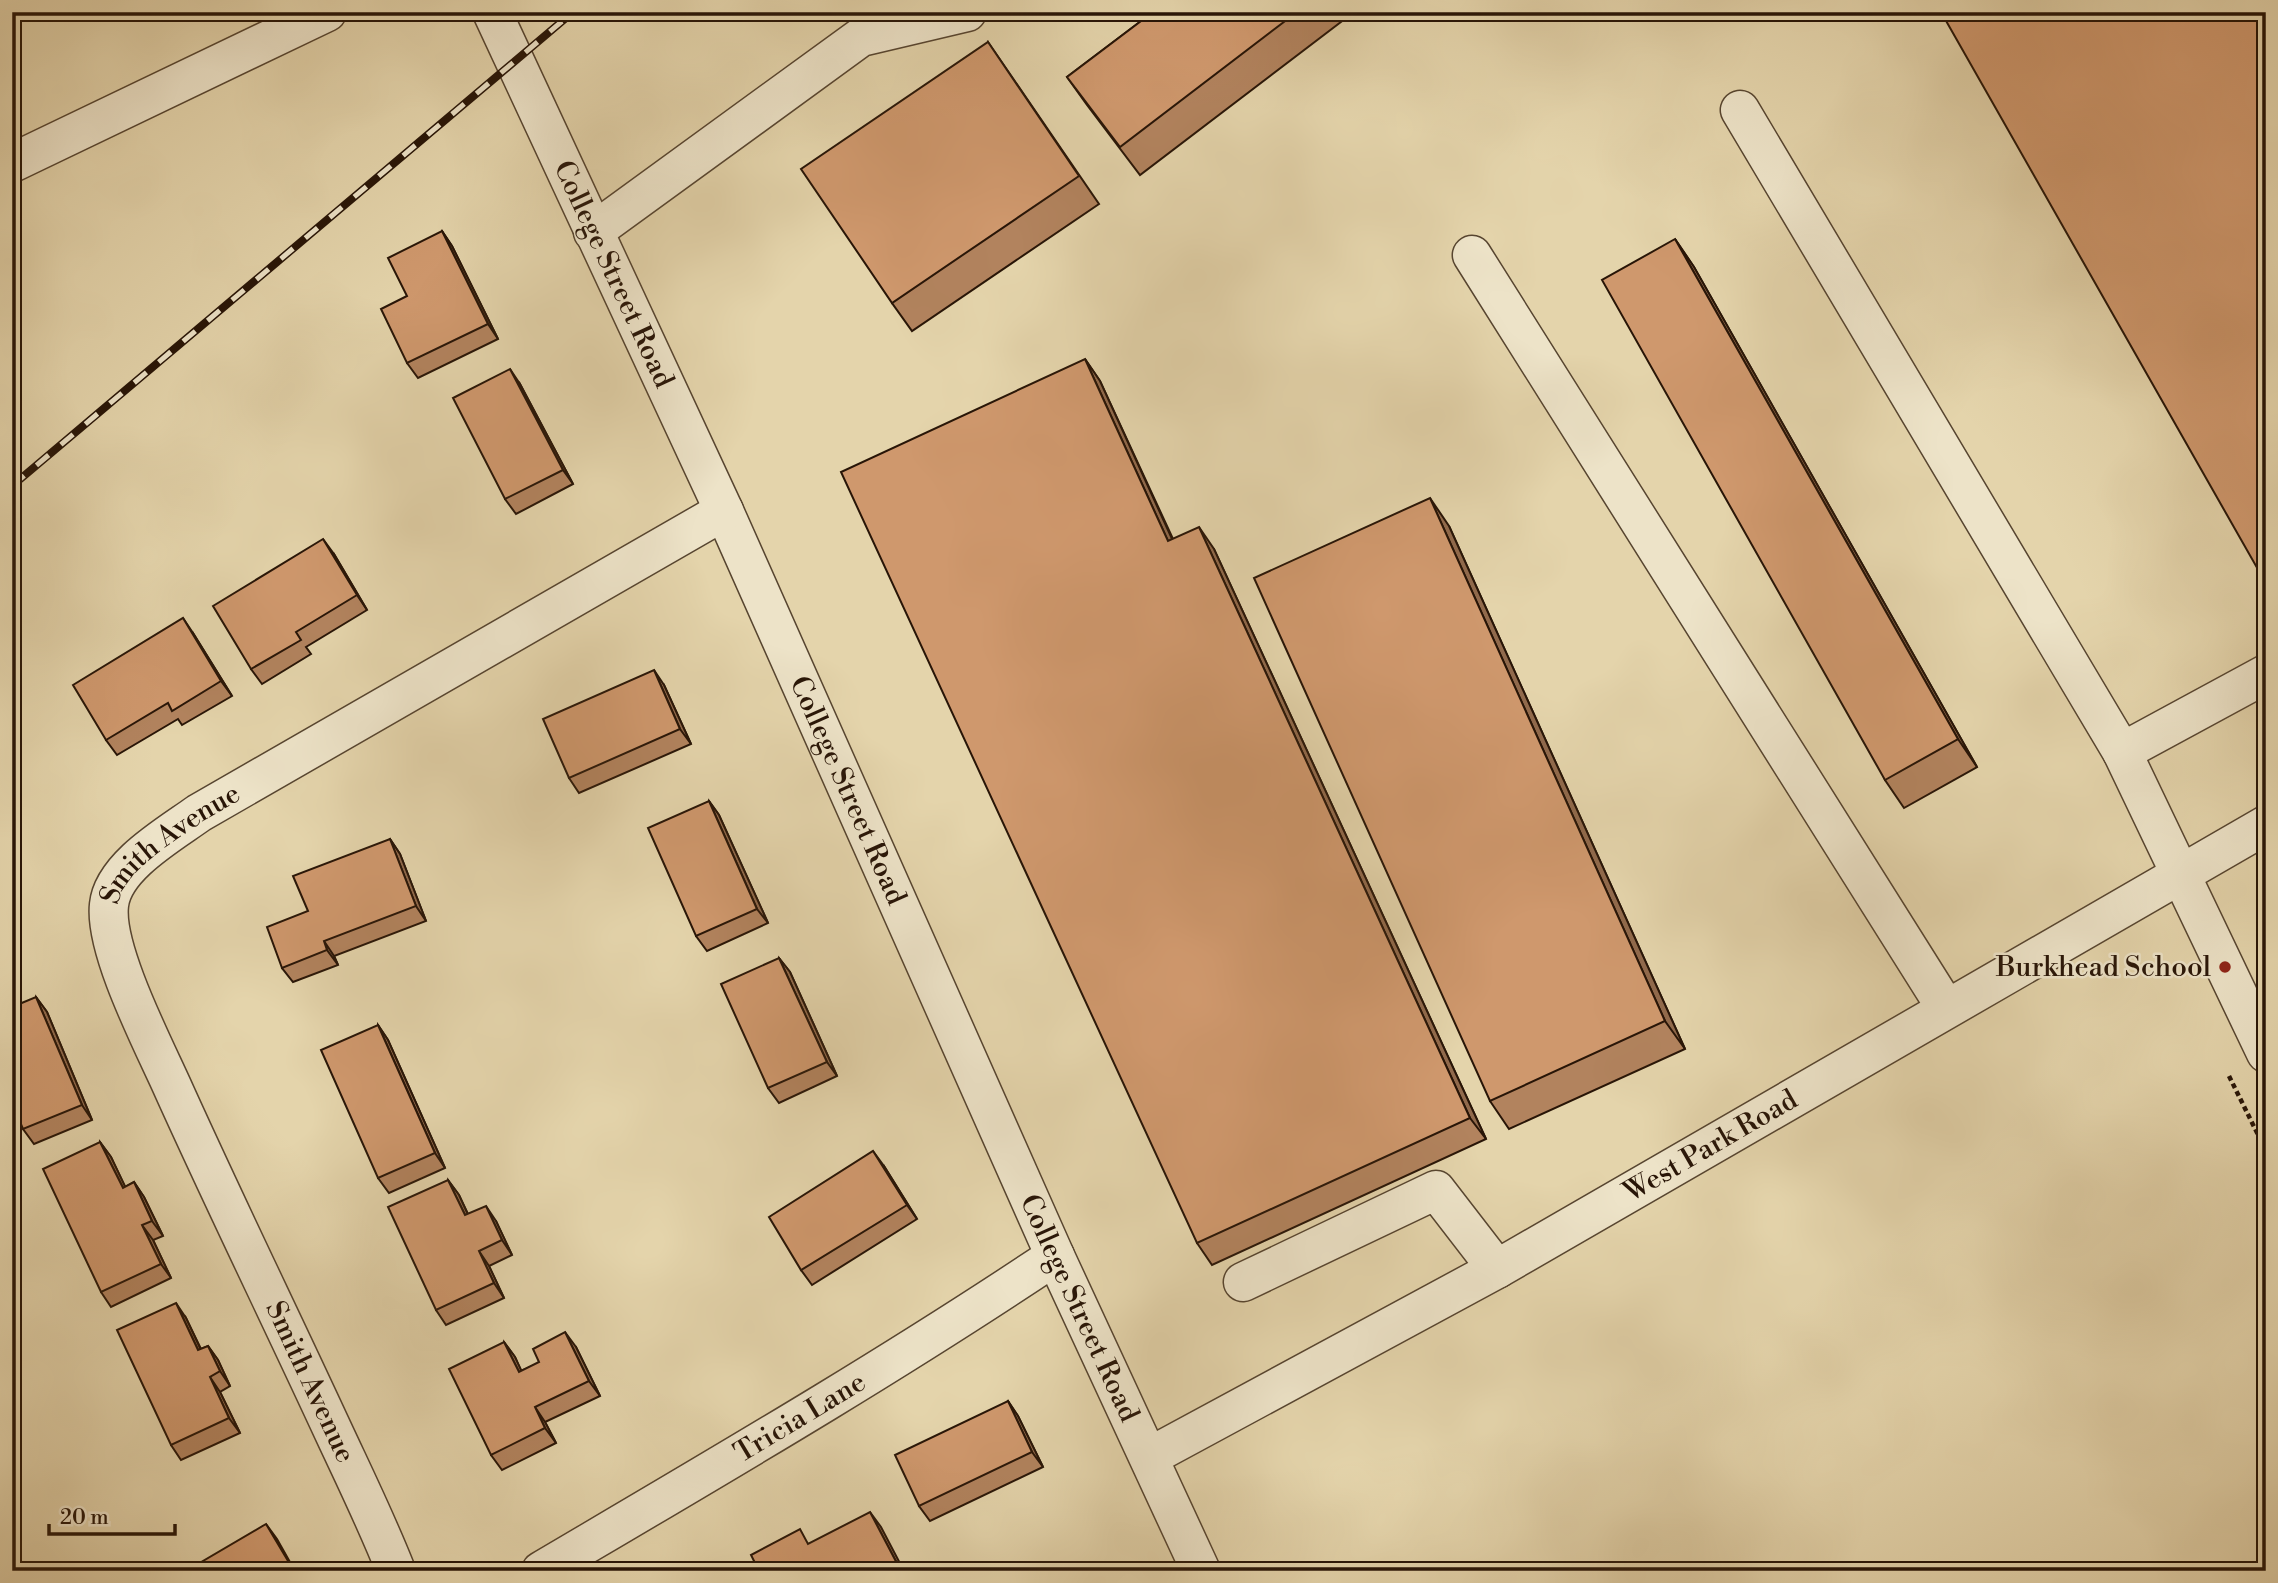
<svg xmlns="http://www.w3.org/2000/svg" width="2278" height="1583" font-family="'Libre Bodoni',serif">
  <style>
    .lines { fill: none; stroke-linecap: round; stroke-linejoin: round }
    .minor-casing { stroke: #574530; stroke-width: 41 }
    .path { stroke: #281507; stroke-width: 4.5; stroke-dasharray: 5 3.5; stroke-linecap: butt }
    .minor { stroke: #ede3c8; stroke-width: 38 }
    .rail-casing { stroke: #281507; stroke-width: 8 }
    .rail { stroke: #ede3c8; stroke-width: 5; stroke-dasharray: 16; stroke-linecap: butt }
    .wall { fill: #b2835e; stroke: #281507; stroke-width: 2 }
    .shaded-wall { fill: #916a4c; stroke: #281507; stroke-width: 2 }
    .building { fill: #cf986d; stroke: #281507; stroke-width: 2 }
    .poi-dot { fill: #8f2418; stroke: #ede3c8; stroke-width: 2.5 }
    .labels { text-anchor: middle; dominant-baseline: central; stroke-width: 5; stroke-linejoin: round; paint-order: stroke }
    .street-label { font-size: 28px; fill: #281507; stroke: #ede3c8 }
    .poi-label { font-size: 28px; fill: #281507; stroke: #ede3c8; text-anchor: end }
  </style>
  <rect width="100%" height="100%" fill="#e4d4ab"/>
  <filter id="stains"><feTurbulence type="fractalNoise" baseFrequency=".00286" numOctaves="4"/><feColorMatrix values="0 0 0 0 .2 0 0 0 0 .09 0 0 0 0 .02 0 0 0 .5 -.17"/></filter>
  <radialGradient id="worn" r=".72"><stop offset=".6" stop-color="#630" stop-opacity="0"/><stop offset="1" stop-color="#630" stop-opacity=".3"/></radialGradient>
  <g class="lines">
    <defs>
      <g id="minor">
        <path id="s1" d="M492,12L724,511L1055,1256L1201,1571"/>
        <polyline points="1740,110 2122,752"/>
        <polyline points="12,163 327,12"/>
        <polyline points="593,232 861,37 967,12"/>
        <polyline points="1472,255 1946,1008"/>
        <polyline points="2266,674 2122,752 2266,1053"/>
        <polyline points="1243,1282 1436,1190 1497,1269"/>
        <path id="s2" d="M1149,1457L1497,1269L2266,825"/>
        <path id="s3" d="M396,1571C378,1525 356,1480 335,1435C281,1318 224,1202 171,1084C152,1042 104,949 109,905C113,866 170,834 199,813L724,511"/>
        <path id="s4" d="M541,1571C714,1469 888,1368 1055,1256"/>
      </g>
    </defs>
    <use href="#minor" class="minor-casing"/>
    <polyline class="path" points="2229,1076 2266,1151"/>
    <use href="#minor" class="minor"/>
    <defs>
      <polyline id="rail" points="12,486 573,12"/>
    </defs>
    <use href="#rail" class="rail-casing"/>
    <use href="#rail" class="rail"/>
  </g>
  <g class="wall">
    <polygon points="1153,12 1354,12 1140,175 1087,105 1067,77"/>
    <polygon points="2266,12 2266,582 2260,573"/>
    <polygon points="988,42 1099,204 912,331 892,303"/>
    <polygon points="442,231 452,246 498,339 418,378 407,363 407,296"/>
    <polygon points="1675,239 1694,267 1977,767 1904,808 1885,780"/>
    <polygon points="1085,359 1100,381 1173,539 1214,549 1486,1139 1212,1265 1197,1243"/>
    <polygon points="520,384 573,484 516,514 505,499"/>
    <polygon points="1449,526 1685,1049 1509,1129 1490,1101"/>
    <polygon points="334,554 367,610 306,647 311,654 262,684 251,669"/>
    <polygon points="193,633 232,696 182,725 178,719 117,755 106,740"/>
    <polygon points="664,685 691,744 579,793 569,778"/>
    <polygon points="709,801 719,815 768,923 707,951 696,936"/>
    <polygon points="390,839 400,854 426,921 334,956 338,965 293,982 282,968 308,911"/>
    <polygon points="779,958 790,972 837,1076 779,1103 768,1088"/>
    <polygon points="36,997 47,1012 92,1120 34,1144 23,1129"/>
    <polygon points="378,1025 388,1040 445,1168 389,1193 378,1178"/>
    <polygon points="100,1142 111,1157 125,1187 134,1182 144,1197 163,1236 153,1240 171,1278 111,1307 101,1292"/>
    <polygon points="884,1166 917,1219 812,1285 801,1270"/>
    <polygon points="448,1180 459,1195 468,1214 496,1221 512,1255 489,1266 504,1298 446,1325 436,1310"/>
    <polygon points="186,1318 201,1349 208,1346 218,1360 230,1386 220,1392 240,1433 181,1460 171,1445"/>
    <polygon points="504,1342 515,1357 521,1371 576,1347 600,1396 545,1422 556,1443 502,1470 491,1455"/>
    <polygon points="1008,1401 1018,1416 1043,1467 930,1521 919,1506"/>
  </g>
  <g class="shaded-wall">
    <polygon points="442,231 452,246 498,339 488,324"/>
    <polygon points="1675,239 1694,267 1977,767 1958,739"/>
    <polygon points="1085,359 1100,381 1183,563 1168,541"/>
    <polygon points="510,369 520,384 573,484 563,470"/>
    <polygon points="1430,498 1449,526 1685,1049 1665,1021"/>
    <polygon points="1199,527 1214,549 1486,1139 1470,1118"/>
    <polygon points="323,539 334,554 367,610 357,595"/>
    <polygon points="183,618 193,633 232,696 221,681"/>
    <polygon points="654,670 664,685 691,744 680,729"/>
    <polygon points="709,801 719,815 768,923 757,909"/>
    <polygon points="390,839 400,854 426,921 416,906"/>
    <polygon points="324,941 334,956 338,965 327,950"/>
    <polygon points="779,958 790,972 837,1076 827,1062"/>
    <polygon points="36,997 47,1012 92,1120 82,1105"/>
    <polygon points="378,1025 388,1040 445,1168 435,1153"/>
    <polygon points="100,1142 111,1157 133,1203 123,1188"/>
    <polygon points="873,1151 884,1166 917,1219 907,1205"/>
    <polygon points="448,1180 459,1195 475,1230 465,1215"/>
    <polygon points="134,1182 144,1197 163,1236 152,1221"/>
    <polygon points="486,1206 496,1221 512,1255 502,1240"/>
    <polygon points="142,1225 153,1240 171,1278 161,1264"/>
    <polygon points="479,1251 489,1266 504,1298 494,1283"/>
    <polygon points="176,1303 186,1318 208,1365 198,1350"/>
    <polygon points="565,1332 576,1347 600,1396 589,1381"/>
    <polygon points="504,1342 515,1357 529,1387 519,1372"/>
    <polygon points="208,1346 218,1360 230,1386 220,1371"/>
    <polygon points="210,1377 220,1392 240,1433 229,1418"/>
    <polygon points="1008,1401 1018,1416 1043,1467 1032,1452"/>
    <polygon points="535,1407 545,1422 556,1443 545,1428"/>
    <polygon points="870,1512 881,1527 904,1571 901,1571"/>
    <polygon points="266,1524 277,1539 295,1571 294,1571"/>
  </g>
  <g class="building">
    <polygon points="1153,12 1297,12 1120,147 1067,77"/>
    <polygon points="1941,12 2266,12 2266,570 2260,573"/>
    <polygon points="988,42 1079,176 892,303 801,169"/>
    <polygon points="442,231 488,324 407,363 381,309 407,296 388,258"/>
    <polygon points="1675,239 1958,739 1885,780 1602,280"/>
    <polygon points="1085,359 1168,541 1199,527 1470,1118 1197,1243 841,472"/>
    <polygon points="510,369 563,470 505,499 453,398"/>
    <polygon points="1430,498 1665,1021 1490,1101 1254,578"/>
    <polygon points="323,539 357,595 296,632 301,640 251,669 213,606"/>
    <polygon points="183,618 221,681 172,711 168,703 106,740 73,685"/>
    <polygon points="654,670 680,729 569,778 543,719"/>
    <polygon points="709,801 757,909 696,936 648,828"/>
    <polygon points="390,839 416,906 324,941 327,950 282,968 267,927 308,911 293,876"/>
    <polygon points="779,958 827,1062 768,1088 721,984"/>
    <polygon points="36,997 82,1105 23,1129 12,1103 12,1007"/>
    <polygon points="378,1025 435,1153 378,1178 321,1050"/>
    <polygon points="100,1142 123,1188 134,1182 152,1221 142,1225 161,1264 101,1292 43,1169"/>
    <polygon points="873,1151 907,1205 801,1270 769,1217"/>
    <polygon points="448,1180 465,1215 486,1206 502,1240 479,1251 494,1283 436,1310 388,1207"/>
    <polygon points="176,1303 198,1350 208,1346 220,1371 210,1377 229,1418 171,1445 117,1330"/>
    <polygon points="565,1332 589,1381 535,1407 545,1428 491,1455 449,1369 504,1342 519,1372 539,1362 533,1349"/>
    <polygon points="1008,1401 1032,1452 919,1506 895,1455"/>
    <polygon points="870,1512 901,1571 759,1571 751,1555 800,1529 808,1544"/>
    <polygon points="266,1524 294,1571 186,1571"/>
  </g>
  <circle class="poi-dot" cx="2225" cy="967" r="7"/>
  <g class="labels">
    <g class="street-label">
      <text stroke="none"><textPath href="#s1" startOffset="289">College Street Road</textPath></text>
      <text stroke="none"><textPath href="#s1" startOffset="856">College Street Road</textPath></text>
      <text stroke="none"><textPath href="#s3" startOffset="817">Smith Avenue</textPath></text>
      <text stroke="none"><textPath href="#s2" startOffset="642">West Park Road</textPath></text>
      <text stroke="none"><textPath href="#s1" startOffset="1423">College Street Road</textPath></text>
      <text transform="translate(310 1382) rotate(65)">Smith Avenue</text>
      <text stroke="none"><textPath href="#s4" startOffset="301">Tricia Lane</textPath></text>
    </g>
    <g class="poi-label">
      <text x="2211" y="967">Burkhead School</text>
    </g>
  </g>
  <rect width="2278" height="1583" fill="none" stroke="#e4d4ab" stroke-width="42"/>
  <rect x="14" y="14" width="2250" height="1555" fill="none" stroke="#281507" stroke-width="3.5"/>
  <rect x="21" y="21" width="2236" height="1541" fill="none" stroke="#281507" stroke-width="2"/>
  <path d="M49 1524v10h126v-10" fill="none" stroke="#281507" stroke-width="3.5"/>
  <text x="60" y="1524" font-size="21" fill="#281507" stroke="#ede3c8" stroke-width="5" paint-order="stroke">20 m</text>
  <rect width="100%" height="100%" filter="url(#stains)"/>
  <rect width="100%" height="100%" fill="url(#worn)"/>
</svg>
